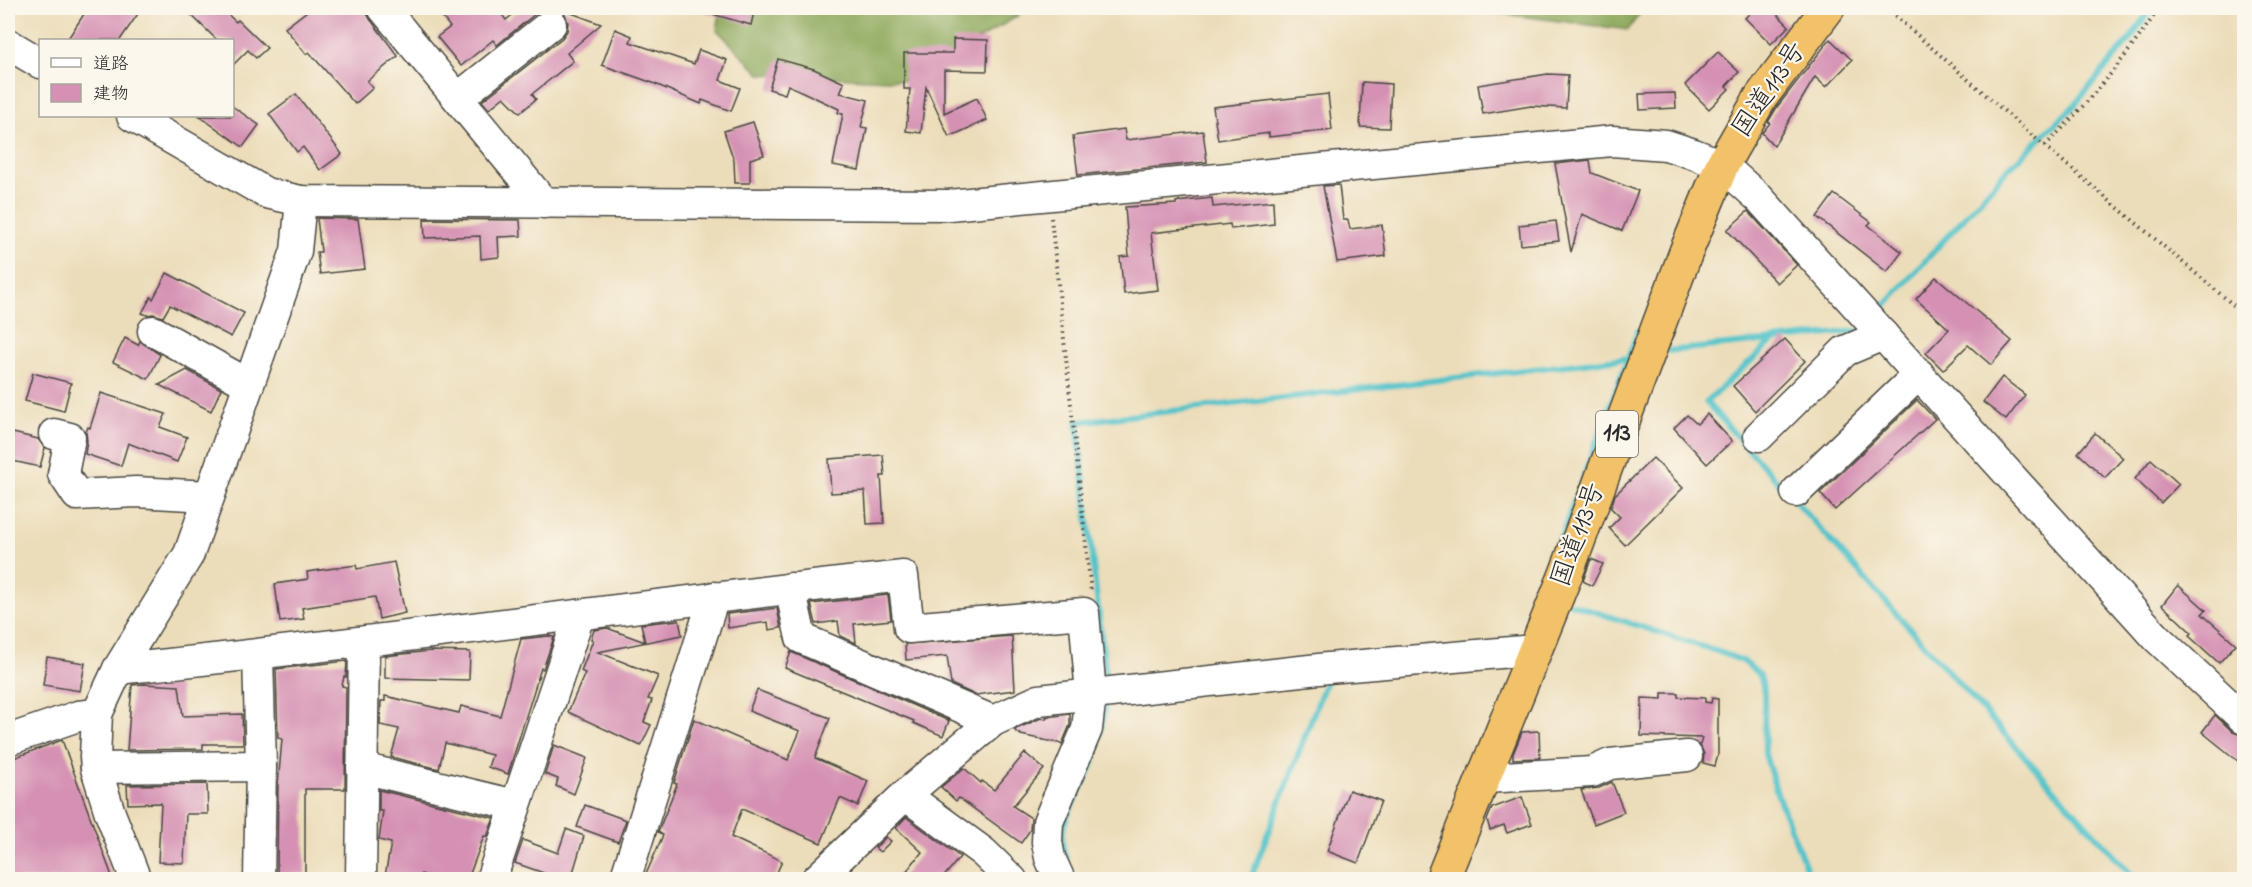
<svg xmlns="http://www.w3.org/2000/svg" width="2252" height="887" font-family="'Indie Flower','Klee One',sans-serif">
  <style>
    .forest { fill: #8ca85a; stroke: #5c6a42; stroke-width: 1.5 }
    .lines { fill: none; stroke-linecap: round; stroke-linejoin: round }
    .stream { stroke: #55c3c9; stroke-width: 6 }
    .building { fill: #d591b3 }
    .minor-casing { stroke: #484640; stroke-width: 33 }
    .highway-casing { stroke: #484640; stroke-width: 36 }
    .path { stroke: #484640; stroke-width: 4; stroke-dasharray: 1.5 4.5; stroke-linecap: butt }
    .minor { stroke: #fff; stroke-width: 30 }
    .highway { stroke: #f2c26a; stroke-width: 33 }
    .labels { text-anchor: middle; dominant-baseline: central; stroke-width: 4.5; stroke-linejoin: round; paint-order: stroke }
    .shield { fill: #fbf7ec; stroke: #696865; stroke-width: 1.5 }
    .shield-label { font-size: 26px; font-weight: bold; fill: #2b2b2b }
    .street-label { font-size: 27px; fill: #2b2b2b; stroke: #fbf7ec }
  </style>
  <rect width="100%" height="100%" fill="#fbf7ec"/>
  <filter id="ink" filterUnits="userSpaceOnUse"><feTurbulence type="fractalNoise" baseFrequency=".0167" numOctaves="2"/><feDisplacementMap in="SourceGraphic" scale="12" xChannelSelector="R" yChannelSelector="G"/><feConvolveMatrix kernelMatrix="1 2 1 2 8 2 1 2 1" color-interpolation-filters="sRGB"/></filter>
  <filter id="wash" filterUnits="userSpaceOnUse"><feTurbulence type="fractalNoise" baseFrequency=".008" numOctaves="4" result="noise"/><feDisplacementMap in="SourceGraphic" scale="24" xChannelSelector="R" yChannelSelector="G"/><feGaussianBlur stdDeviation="1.35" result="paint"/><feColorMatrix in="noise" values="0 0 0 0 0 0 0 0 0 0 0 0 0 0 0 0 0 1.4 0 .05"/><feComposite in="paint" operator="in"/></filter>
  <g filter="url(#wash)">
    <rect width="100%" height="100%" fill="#ecddba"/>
    <g class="forest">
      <polygon points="721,8 1018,8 1019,15 911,81 760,74 717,30"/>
      <polygon points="1486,8 1644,8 1628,30 1496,13"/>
    </g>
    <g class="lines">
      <g class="stream">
        <polyline points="1883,308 2005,172 2071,109 2131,38 2151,8"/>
        <polyline points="1774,340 1706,402 1786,491"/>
        <polyline points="1668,351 1858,331"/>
        <polyline points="1795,501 2136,880"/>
        <polyline points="1536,603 1638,331"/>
        <polyline points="1571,604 1725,654 1743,661 1760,675 1764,691 1765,754 1778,796 1811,880"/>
        <polyline points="1111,678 1106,679 1077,422 1628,358"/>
        <path d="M1066,858C1052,824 1080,797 1091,767C1098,746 1102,725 1106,703"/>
        <polyline points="1250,880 1325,684"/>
      </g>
    </g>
    <g id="blocks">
      <g class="building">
        <polygon points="88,8 142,8 120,40 67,40"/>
        <polygon points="184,8 221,8 236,22 238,20 267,48 256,58 248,50 232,66 232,40 217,40"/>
        <polygon points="311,8 364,8 370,19 398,56 367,81 373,88 355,104 309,52 306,54 285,28"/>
        <polygon points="435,8 497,8 506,20 521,8 547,8 540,10 497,45 493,40 461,66 437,37 450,27"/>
        <polygon points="554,8 558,8 601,24 567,53 573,61 532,94 536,99 520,113 504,97 489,109 482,101 562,38 567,31 568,22 565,14"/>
        <polygon points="706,8 755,8 751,25 705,12"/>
        <polygon points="1755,8 1771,8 1789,26 1771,44 1745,18"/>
        <polygon points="615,29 632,36 630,42 694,64 699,50 727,60 720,80 740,88 731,111 702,100 701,104 653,83 602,65"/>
        <polygon points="953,39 988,40 987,71 944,70 944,113 977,98 987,120 949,137 926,87 921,133 906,131 910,89 904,89 904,53 953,53"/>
        <polygon points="1830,39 1852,60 1826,87 1815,77 1774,146 1762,133 1770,123 1768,122 1777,107"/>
        <polygon points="1718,52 1739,72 1726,86 1729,89 1709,109 1685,85"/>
        <polygon points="778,59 814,69 844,83 840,93 868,100 861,127 867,128 859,170 833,165 843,114 838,113 839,109 788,85 785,94 769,89"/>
        <polygon points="1548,74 1568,75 1566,108 1531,106 1483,114 1478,85"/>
        <polygon points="1362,82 1391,84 1389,128 1360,127"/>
        <polygon points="1675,93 1676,108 1640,110 1639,94"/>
        <polygon points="296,94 342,154 320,170 303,147 297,152 269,114"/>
        <polygon points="1328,94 1332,130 1269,137 1269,133 1218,140 1213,107"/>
        <polygon points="232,106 259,125 243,147 199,116 232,116"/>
        <polygon points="753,122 764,155 750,159 750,183 735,183 734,161 724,131"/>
        <polygon points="1124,129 1126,140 1203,131 1207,162 1078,175 1073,136"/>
        <polygon points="1590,160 1592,173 1638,191 1622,231 1582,214 1571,252 1555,164"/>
        <polygon points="1339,185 1343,220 1348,220 1350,229 1382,225 1386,256 1337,262 1323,186"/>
        <polygon points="1834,194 1871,222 1868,225 1902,252 1887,272 1817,217"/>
        <polygon points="1212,198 1213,207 1273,201 1274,224 1231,229 1230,224 1151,233 1158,290 1124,294 1120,257 1129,256 1125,207 1176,204 1176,202"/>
        <polygon points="1748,211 1797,265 1777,283 1727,230"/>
        <polygon points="317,218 358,219 365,269 320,274 317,252 321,252"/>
        <polygon points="424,219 520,220 521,236 498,237 499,257 481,259 480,236 425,238"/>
        <polygon points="1556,221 1559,241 1521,245 1519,225"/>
        <polygon points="167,273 244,313 231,337 170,305 163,317 153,314 147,315 142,313 151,297 153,299"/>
        <polygon points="1936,277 2012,341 1991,365 1968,345 1943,370 1926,353 1949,329 1916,299"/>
        <polygon points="125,338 138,345 140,341 160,355 148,379 113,362"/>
        <polygon points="1785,339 1805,361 1755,411 1733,386"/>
        <polygon points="187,370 221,389 211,411 159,385"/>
        <polygon points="33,373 71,383 64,411 25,401"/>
        <polygon points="2002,377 2025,395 2006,420 1983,402"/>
        <polygon points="101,393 166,414 160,427 187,437 177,462 128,443 121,466 85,454 87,441 86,432 88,427 90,428"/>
        <polygon points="1917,400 1935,419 1835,510 1820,493"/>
        <polygon points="1707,414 1732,441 1707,464 1674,428 1687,415 1697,424"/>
        <polygon points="13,433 38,439 45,448 40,467 8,460"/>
        <polygon points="2095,433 2123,458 2105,478 2078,453"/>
        <polygon points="883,455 885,476 881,476 884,523 867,524 865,491 831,493 829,459"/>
        <polygon points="1653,458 1683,488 1625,545 1609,528 1620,517 1611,508 1615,495"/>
        <polygon points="2151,459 2179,484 2161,503 2135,479"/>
        <polygon points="1591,559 1603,564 1592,586 1583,581"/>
        <polygon points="394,562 405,613 379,619 375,597 302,608 304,619 280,622 275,584 308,579 307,572 356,565 357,569"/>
        <polygon points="2178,585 2206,610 2202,614 2236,644 2219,663 2189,636 2192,633 2162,605"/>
        <polygon points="888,595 891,620 854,624 856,643 840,636 838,621 816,624 811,604"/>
        <polygon points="777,608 781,628 769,630 768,622 728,628 727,614"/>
        <polygon points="679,620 682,635 598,652 658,676 648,699 652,700 644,722 651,725 641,746 568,712 585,673 581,671 593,640 591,639 594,630 607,628 645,642 641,624"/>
        <polygon points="549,636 554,637 543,669 541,668 508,774 488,767 492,755 445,743 439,769 391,757 399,729 380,725 381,701 385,701 385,696 459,713 461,706 500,716 521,639"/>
        <polygon points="1012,636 1015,690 975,695 951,684 947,656 906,660 905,644"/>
        <polygon points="431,651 470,652 469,680 385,678 385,656"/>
        <polygon points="791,652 949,721 943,736 913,723 914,721 785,668"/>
        <polygon points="47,657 85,663 80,691 43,685"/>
        <polygon points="347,661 346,677 344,676 342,686 346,687 345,789 305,789 305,874 277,874 278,785 282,739 278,738 276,669"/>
        <polygon points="144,684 179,686 183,716 242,714 243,744 203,744 203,749 127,750 132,685"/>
        <polygon points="757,690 830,718 815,758 868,781 858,806 840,798 821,843 742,809 731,837 782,861 774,879 644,879 663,835 658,832 677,784 674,783 694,719 788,760 800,731 749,711"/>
        <polygon points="1662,693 1678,693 1678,697 1705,698 1705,702 1711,703 1712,698 1718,699 1718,755 1715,766 1703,763 1704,754 1700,745 1702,738 1641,736 1642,698 1662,699"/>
        <polygon points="1070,714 1070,725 1062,744 1021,735 1014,730 1041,718 1046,719 1046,717"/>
        <polygon points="2215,715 2233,732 2244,736 2244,766 2202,732"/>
        <polygon points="1539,731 1540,758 1513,759 1513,754 1522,732"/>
        <polygon points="62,740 113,879 8,879 8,760"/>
        <polygon points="554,745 587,758 574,794 556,786 558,779 545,774"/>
        <polygon points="1025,753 1044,769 1013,806 1031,818 1030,830 1021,843 959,798 956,801 941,787 964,768 981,783 982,781 994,790"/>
        <polygon points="1612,782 1624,812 1594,824 1581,790 1599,788"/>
        <polygon points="207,784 208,814 186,814 184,863 158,862 161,803 128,804 127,785"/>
        <polygon points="379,790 494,818 487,837 484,836 468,879 435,879 421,874 420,879 406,879 385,876 391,843 379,840 383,811 379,811"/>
        <polygon points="1349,790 1381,801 1358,863 1327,851"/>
        <polygon points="1522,797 1532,824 1507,833 1504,825 1490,830 1487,820 1492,808"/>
        <polygon points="585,805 626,820 618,842 577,827"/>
        <polygon points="906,817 960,857 942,879 900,879 922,852 896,828"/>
        <polygon points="566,829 584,836 571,879 561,879 515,863 523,840 558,853"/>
        <polygon points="886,837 891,841 880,852 875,848"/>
      </g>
    </g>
  </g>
  <g filter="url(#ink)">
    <use href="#blocks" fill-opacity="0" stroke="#484640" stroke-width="1.5"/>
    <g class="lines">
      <defs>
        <g id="minor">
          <polyline points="383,8 544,203"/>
          <polyline points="8,44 40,63"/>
          <polyline points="458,98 551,24"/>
          <polyline points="132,116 266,193 301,201 949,205 1612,141 1666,145 1694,154 1722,165 1759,198 2157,638 2244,719"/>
          <polyline points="153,331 248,384"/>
          <polyline points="54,434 70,438 63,474 77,495 136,492 209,496"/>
          <polyline points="1759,436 1845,351 1883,335"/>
          <polyline points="1796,492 1919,374"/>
          <polyline points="790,588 801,638 993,721"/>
          <polyline points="258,655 261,766"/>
          <path d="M118,669C380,643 641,604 903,576L909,628L1084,613L1091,694L1087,729L1048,822L1047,842L1050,858L1060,880"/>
          <polyline points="8,740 78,716 97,714"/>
          <polyline points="96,768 261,766 259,880"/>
          <polyline points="362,768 515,805"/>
          <polyline points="1485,778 1592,772 1610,764 1687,756"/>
          <polyline points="905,795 983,852 1012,880"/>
          <polyline points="136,880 110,813 96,768 95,757 97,714 118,669 189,554 296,251 301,201"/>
          <polyline points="361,880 364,642"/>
          <polyline points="491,880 579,616"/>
          <polyline points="625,880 714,597"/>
          <polyline points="816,880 905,795 993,721 1039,700 1328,668 1535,650"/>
        </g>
        <polyline id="highway" points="1442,880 1566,574 1686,252 1722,165 1761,97 1828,8"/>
      </defs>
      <use href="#minor" class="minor-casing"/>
      <use href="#highway" class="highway-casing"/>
      <g class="path">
        <polyline points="1886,8 2034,137 2244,314"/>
        <path d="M2045,146C2088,103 2126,58 2159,8"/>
        <polyline points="1051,218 1091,592"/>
      </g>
      <use href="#minor" class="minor"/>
      <use href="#highway" class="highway"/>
    </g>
  </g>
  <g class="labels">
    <rect class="shield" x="1596" y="411" width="42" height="46" rx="4.5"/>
    <g class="shield-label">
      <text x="1617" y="434">113</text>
    </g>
    <g class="street-label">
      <text transform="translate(1770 90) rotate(-56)">国道113号</text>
      <text transform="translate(1579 535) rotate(-70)">国道113号</text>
    </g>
  </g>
  <rect width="2252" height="887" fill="none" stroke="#fbf7ec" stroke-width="30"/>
  <rect x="39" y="39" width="195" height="78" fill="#fbf7ec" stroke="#a8a59f" stroke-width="1.5"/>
  <rect x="51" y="58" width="30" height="9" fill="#ffffff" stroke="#a8a59f" stroke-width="1.5"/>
  <text x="93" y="69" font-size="18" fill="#2b2b2b">道路</text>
  <rect x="51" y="84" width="30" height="18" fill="#d591b3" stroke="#a8a59f" stroke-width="1.5"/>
  <text x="93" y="99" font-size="18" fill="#2b2b2b">建物</text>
</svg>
